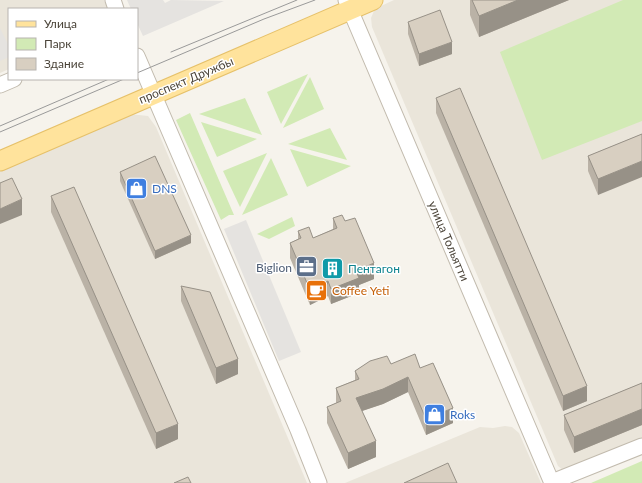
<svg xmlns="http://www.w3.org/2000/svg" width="642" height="483" font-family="Lato,sans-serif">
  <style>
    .residential { fill: #eae5da }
    .green { fill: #d2eab5 }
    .parking { fill: #e5e3e0 }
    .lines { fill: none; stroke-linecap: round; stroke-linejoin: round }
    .minor-casing { stroke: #c2bbae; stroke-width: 17 }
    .major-casing { stroke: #e6c16a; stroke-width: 21 }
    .minor { stroke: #fff; stroke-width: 15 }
    .major { stroke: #ffe39c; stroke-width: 19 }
    .tram { stroke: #9a9a9a; stroke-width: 1 }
    .wall { fill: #bab2a6 }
    .shaded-wall { fill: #979187 }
    .building { fill: #d8cfc1; stroke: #979187 }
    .labels { text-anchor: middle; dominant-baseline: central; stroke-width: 3; stroke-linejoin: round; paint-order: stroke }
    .street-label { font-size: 12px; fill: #4b4439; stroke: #fff }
    .shop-label { font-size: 12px; fill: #366cbe; stroke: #fff; text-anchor: start }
    .service-label { font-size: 12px; fill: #4e5e75; stroke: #fff; text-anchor: end }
    .culture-label { font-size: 12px; fill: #0d838f; stroke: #fff; text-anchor: start }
    .food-label { font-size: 12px; fill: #c56008; stroke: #fff; text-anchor: start }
  </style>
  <rect width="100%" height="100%" fill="#f6f3ec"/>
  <g class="residential">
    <polygon points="0,0 104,0 108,9 9,9 9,69 0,73"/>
    <polygon points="394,0 642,0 642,442 564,471 558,466 372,27 371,18 374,11 381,6"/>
    <polygon points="129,114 148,116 156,127 307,483 0,483 0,169"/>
    <polygon points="505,426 512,427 519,433 541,483 345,483 480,427 493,428"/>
  </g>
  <g class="green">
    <polygon points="623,0 642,0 642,121 542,160 500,52"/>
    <polygon points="308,74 281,124 267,92"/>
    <polygon points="310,77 324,109 283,128"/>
    <polygon points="245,98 262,135 199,114"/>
    <polygon points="190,113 234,215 229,215 221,220 176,120"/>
    <polygon points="201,122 257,139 217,157"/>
    <polygon points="330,128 347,160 288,144"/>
    <polygon points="290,149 351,166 307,187"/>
    <polygon points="267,153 240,207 223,171"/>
    <polygon points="271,158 288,195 242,215"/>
    <polygon points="292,217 295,226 269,239 257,234"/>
    <polygon points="642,461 642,483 591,483"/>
  </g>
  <g class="parking">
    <polygon points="127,0 163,0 165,3 171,0 224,1 143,36 137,23 137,9 131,9"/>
    <polygon points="0,28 9,46 9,57 0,61"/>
    <polygon points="246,220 301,352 279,361 224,229"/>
  </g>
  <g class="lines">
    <defs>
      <g id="minor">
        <polyline points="113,0 116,9"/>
        <polyline points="346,0 552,483"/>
        <polyline points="137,56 298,430 319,483"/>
        <polyline points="0,85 14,79"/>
        <polyline points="552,482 642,446"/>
      </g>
      <polyline id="major" points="0,161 373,0"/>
    </defs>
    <use href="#minor" class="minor-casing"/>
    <use href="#major" class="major-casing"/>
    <use href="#minor" class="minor"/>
    <use href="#major" class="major"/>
    <g class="tram">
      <polyline points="171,52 297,0"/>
      <polyline points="137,73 264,19 315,0"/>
      <polyline points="0,126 109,79"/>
      <polyline points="0,132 124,79"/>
    </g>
  </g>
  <g class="wall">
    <polygon points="470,0 569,0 479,37 470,15"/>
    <polygon points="408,22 452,54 419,66 408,34"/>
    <polygon points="436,98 587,401 563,411 436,113"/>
    <polygon points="642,134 598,195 588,171 588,156"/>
    <polygon points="120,172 191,243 155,259 120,181"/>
    <polygon points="51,196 178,439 156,449 51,212"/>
    <polygon points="333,218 345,221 374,279 359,285 359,293 331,304 328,296 310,305 290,258 290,243 298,239 298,231 313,238 333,229"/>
    <polygon points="181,286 238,374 216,384 181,301"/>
    <polygon points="391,364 420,368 453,423 426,435 408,392 383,404 362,411 376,457 348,469 327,423 327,407 336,403 336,388 355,380 355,371"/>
    <polygon points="642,383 642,425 574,453 564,430 564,415"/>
  </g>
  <g class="shaded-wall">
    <polygon points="518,0 569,0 479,37 479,16"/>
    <polygon points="452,42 452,54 419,66 419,54"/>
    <polygon points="642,161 642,177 598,195 598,179"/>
    <polygon points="22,199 22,215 0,224 0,209"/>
    <polygon points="191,235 191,243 155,259 155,251"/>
    <polygon points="374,263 374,279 359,285 359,293 331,304 331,289 356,271"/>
    <polygon points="328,281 328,296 310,305 310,290"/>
    <polygon points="238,359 238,374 216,384 216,368"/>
    <polygon points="408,377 408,392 383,404 356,413 356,398"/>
    <polygon points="587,386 587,401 563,411 563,396"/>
    <polygon points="453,408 453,423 426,435 426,419"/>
    <polygon points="642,409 642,425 574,453 574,437"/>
    <polygon points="178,424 178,439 156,449 156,433"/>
    <polygon points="376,441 376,457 348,469 348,453"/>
  </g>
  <g class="building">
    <polygon points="472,0 518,0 479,16"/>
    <polygon points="440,10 452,42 419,54 408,22"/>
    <polygon points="460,88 587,386 563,396 436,98"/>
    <polygon points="642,134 642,161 598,179 588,156"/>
    <polygon points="155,156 191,235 155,251 120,172"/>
    <polygon points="12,178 22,199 0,209 0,183"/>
    <polygon points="74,187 178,424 156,433 51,196"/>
    <polygon points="342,215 345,221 355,218 374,263 356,271 359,278 331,289 328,281 310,290 290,243 301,238 298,231 309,227 313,238 337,228 333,218"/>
    <polygon points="181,286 210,292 238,359 216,368"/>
    <polygon points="415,354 420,368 433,363 453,408 426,419 408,377 383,389 356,398 376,441 348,453 327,407 341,401 336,388 359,379 355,371 370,361 387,356 391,364"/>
    <polygon points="642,383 642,409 574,437 564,415"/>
    <polygon points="448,463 457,483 404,483"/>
    <polygon points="188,477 191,483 174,483"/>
  </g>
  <defs>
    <symbol id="shop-square" viewBox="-11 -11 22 22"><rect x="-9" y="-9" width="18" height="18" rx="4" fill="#3f7fe0" stroke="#fff"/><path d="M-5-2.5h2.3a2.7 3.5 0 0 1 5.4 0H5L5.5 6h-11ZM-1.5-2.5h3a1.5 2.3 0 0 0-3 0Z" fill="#fff"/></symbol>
    <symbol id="office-square" viewBox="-11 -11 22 22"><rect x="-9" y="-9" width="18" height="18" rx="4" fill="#5c6f8a" stroke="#fff"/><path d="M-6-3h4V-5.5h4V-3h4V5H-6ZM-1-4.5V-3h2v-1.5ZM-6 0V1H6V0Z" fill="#fff"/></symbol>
    <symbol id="building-square" viewBox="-11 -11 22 22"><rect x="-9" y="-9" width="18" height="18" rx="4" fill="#0f9aa8" stroke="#fff"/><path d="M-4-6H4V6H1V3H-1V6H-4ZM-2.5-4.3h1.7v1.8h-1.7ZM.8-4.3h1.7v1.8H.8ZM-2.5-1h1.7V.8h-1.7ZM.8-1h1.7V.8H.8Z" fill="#fff"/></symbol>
    <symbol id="cafe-square" viewBox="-11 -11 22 22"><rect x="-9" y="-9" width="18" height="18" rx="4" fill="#e8710a" stroke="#fff"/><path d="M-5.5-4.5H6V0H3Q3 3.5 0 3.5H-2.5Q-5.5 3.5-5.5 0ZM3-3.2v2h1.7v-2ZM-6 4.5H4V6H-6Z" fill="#fff"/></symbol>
  </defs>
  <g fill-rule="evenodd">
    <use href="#shop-square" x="124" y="176" width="25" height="25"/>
    <use href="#office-square" x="294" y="254" width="25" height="25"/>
    <use href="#building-square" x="320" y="256" width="25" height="25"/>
    <use href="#cafe-square" x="304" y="278" width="25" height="25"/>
    <use href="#shop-square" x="422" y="402" width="25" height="25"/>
  </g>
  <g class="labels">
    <g class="street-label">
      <text transform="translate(186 80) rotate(-23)">проспект Дружбы</text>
      <text transform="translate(449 241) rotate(67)">улица Тольятти</text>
    </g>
    <g class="shop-label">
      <text x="152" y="188">DNS</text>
      <text x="450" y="414">Roks</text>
    </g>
    <g class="service-label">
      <text x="292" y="267">Biglion</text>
    </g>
    <g class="culture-label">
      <text x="348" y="268">Пентагон</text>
    </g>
    <g class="food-label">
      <text x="332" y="290">Coffee Yeti</text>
    </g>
  </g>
  <rect x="8" y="8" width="130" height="72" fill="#ffffff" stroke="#b7b4b0"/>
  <rect x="16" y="21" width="20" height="6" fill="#ffe39c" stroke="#b7b4b0"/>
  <text x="44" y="28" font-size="12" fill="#4b4439">Улица</text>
  <rect x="16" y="38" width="20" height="12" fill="#d2eab5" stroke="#b7b4b0"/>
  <text x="44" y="48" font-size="12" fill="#4b4439">Парк</text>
  <rect x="16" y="58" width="20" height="12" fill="#d8cfc1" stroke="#b7b4b0"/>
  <text x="44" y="68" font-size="12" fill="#4b4439">Здание</text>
</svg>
